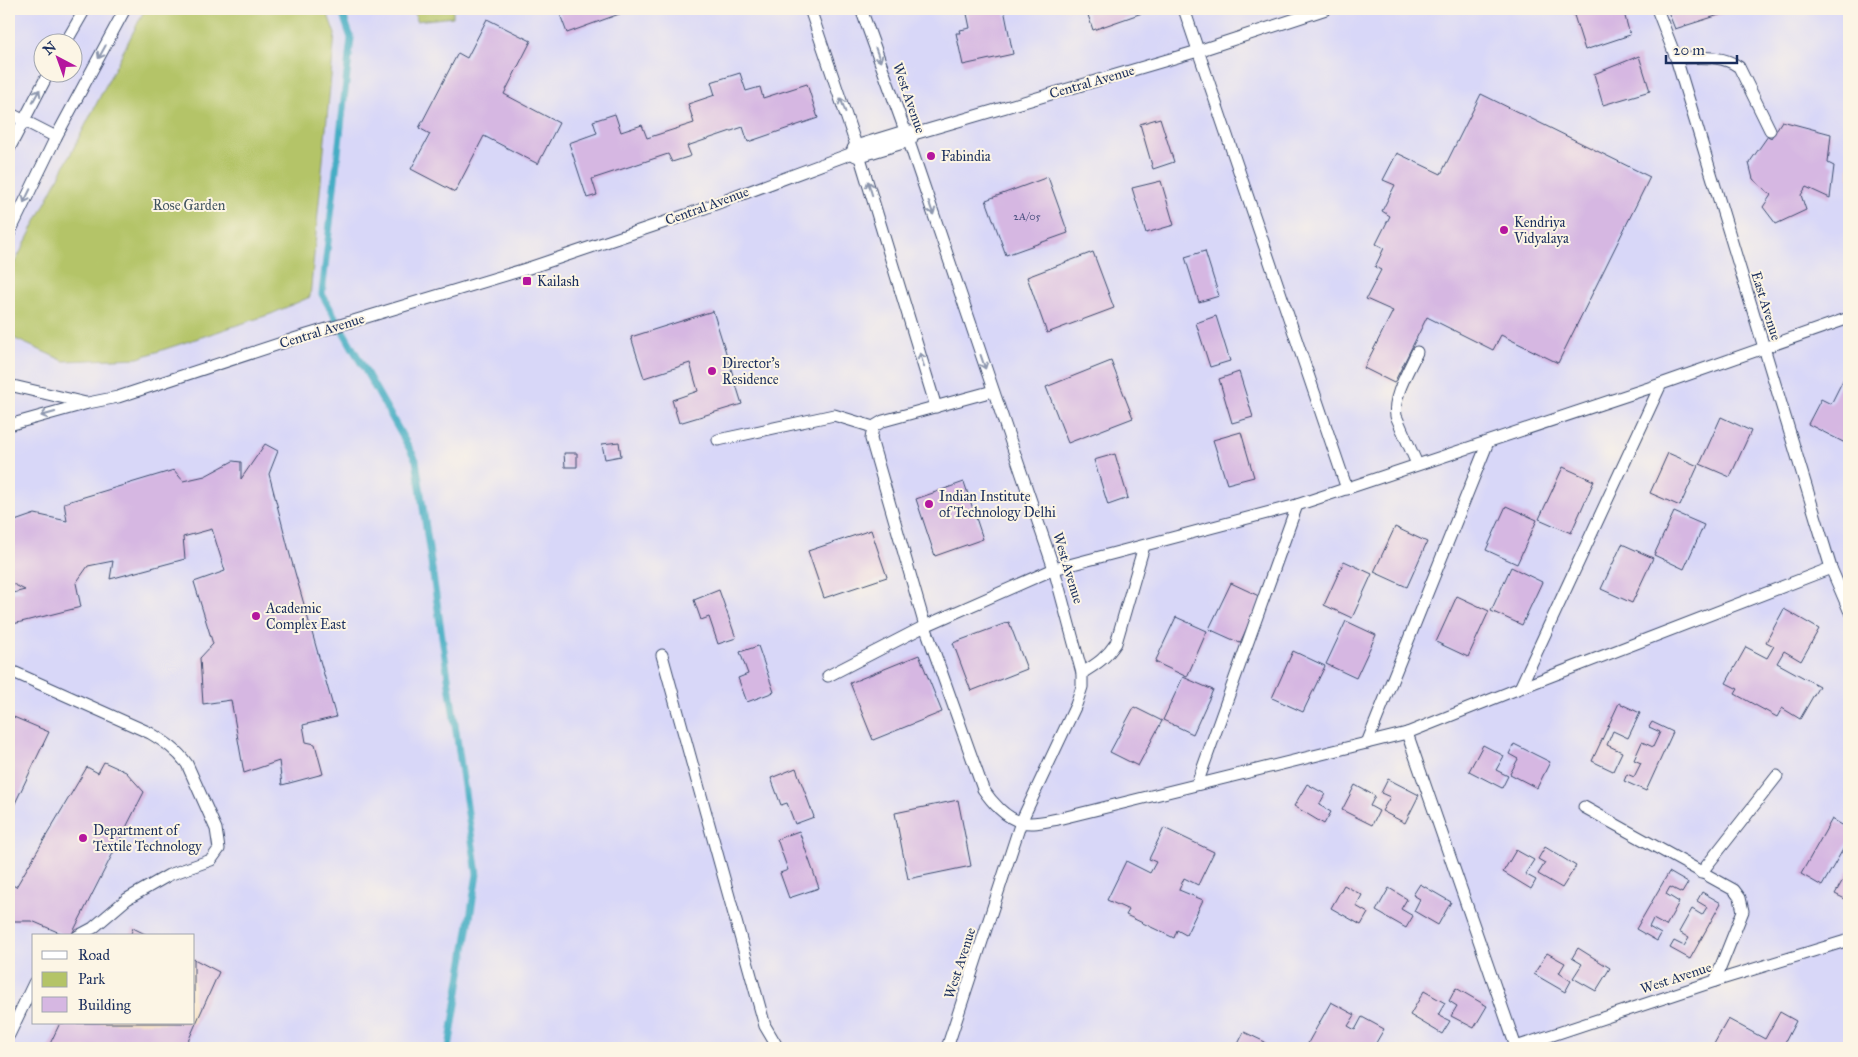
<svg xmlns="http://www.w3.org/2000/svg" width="1858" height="1057" font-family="'IM FELL Great Primer',serif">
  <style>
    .built { fill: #d8d7f8; fill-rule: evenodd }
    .green { fill: #b4c467; stroke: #687a62 }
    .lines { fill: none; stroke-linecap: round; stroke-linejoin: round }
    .stream { stroke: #45adc4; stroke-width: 7 }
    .building { fill: #d6b7e2 }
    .lane-casing { stroke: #3b496c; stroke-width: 13 }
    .street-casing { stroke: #3b496c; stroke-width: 24 }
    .lane { stroke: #fff; stroke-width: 11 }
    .street { stroke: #fff; stroke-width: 22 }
    .oneway { stroke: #8d97ae }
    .poi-dot { fill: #b5179e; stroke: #fcf5e5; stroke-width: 2 }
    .labels { text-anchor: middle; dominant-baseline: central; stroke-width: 4; stroke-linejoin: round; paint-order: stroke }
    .number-label { font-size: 11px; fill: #4a517f }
    .street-label { font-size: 14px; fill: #1b2f5e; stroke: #fcf5e5 }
    .poi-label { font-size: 14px; fill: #1b2f5e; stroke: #fcf5e5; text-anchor: start }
    .park-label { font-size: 14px; fill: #415460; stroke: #fcf5e5 }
  </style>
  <rect width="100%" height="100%" fill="#fcf5e5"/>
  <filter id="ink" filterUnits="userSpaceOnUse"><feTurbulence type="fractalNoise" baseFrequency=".02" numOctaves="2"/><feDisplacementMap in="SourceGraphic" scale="10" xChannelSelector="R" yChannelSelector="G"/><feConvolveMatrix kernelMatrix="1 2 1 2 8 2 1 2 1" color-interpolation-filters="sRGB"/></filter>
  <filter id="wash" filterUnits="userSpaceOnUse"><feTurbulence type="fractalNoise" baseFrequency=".0096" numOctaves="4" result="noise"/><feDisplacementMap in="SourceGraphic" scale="20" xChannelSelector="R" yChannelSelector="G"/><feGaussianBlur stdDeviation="1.12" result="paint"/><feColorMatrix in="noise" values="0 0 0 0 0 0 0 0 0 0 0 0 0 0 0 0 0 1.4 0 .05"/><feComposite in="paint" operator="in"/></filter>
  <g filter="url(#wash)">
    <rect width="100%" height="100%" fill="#f3dabb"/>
    <path class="built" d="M9,9H1849V1048H9ZM42,42H72V72H42ZM34,936H194V1023H34Z"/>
    <g class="green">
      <polygon points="145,9 326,9 335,34 310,297 271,314 138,358 64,361 9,336 9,274"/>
      <polygon points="415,9 453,9 453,17 416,21"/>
    </g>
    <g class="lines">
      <polyline class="stream" points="341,9 351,38 322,294 416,460 477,874 449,1048"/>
    </g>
    <g id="blocks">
      <g class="building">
        <polygon points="558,9 633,9 567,33"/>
        <polygon points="966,9 1004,9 1013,54 963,65 956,33 961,33 960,30 970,28"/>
        <polygon points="1086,9 1140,9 1142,13 1093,30"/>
        <polygon points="1572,9 1623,9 1630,35 1585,50"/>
        <polygon points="1667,9 1738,9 1675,29"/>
        <polygon points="487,19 531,41 504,94 559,123 538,164 484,136 455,192 411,169 430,134 419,128 458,53 467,58"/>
        <polygon points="1639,56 1650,91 1603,105 1594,74"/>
        <polygon points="740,73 746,91 760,87 763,98 807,84 818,118 748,142 743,127 687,146 691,156 672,162 668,154 592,179 597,195 587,198 569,143 597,133 593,121 615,114 621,132 642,125 647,138 694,123 688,104 715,95 711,82"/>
        <polygon points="1481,94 1650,177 1558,363 1501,335 1493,350 1427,317 1394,383 1364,368 1393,311 1366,299 1381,270 1375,267 1384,248 1376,244 1390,216 1382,211 1395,185 1383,180 1397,153 1441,174"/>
        <polygon points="1160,118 1174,162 1153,169 1140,124"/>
        <polygon points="1782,121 1831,134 1828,163 1834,166 1830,198 1806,187 1801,195 1806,210 1776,224 1763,207 1771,195 1753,179 1749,163 1768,136 1771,138"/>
        <polygon points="1048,177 1068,233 1006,255 986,200"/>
        <polygon points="1161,181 1174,225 1146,233 1132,188"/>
        <polygon points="1205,251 1219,296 1199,302 1185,257"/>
        <polygon points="1093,252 1114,308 1047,333 1027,277"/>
        <polygon points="713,311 742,404 679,423 672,400 698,391 690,363 644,378 631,337"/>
        <polygon points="1216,316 1230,361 1210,367 1196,323"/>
        <polygon points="1111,361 1133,418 1068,443 1046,387"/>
        <polygon points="1849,368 1849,445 1808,424 1821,399 1831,404"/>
        <polygon points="1239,372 1253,417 1232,423 1219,379"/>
        <polygon points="1721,417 1751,431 1730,477 1700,464"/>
        <polygon points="1241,432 1254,477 1227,484 1213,440"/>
        <polygon points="619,442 621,456 605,459 602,444"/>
        <polygon points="265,444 278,451 269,474 290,555 336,717 303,725 306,742 315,744 323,774 282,785 279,761 244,773 231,700 203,704 200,658 213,644 194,582 225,571 212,529 183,537 185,559 110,579 113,561 88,566 76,583 81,607 9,625 9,594 25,590 9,582 9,527 12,522 35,514 67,521 64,503 174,470 183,481 205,476 233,461 241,462 241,479"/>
        <polygon points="564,453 577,453 577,467 565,467"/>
        <polygon points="1668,453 1698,466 1680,506 1650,493"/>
        <polygon points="1115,454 1128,498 1108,505 1094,460"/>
        <polygon points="1563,467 1594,481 1571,533 1539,519"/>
        <polygon points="964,482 983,539 935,556 916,499"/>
        <polygon points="1506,506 1537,520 1517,564 1486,550"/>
        <polygon points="1674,512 1704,525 1684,569 1654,555"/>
        <polygon points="1395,527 1427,542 1407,587 1374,572"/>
        <polygon points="871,530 887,577 824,598 808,551"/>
        <polygon points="1622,544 1653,558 1632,603 1601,589"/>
        <polygon points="1344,561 1372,574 1352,618 1324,605"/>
        <polygon points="1511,567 1542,582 1522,625 1491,611"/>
        <polygon points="1231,583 1261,597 1240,643 1209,629"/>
        <polygon points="719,590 736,638 718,644 709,617 701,620 694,600"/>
        <polygon points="1457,596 1489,611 1468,657 1436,642"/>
        <polygon points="1784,609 1819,629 1801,661 1784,651 1777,663 1819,686 1800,719 1782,708 1777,717 1735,694 1738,689 1726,683 1746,647 1767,658 1774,646 1766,642"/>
        <polygon points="1176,617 1207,631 1187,677 1155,662"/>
        <polygon points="1346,621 1376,635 1356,678 1326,664"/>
        <polygon points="1009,622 1027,669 971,691 953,643"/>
        <polygon points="758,646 774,692 747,702 738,678 748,674 740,652"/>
        <polygon points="1293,651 1325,666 1303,712 1272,698"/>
        <polygon points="919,655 942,712 873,740 850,683"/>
        <polygon points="1183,677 1213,690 1193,734 1163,720"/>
        <polygon points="1619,703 1640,713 1628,738 1613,731 1607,745 1622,752 1613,771 1592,761"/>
        <polygon points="1134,707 1162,721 1138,766 1110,752"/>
        <polygon points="9,715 49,732 9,816"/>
        <polygon points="1652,722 1673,732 1646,791 1624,781 1627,774 1634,777 1641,763 1634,760 1642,742 1653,747 1660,732 1649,727"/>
        <polygon points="1514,744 1550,762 1537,788 1510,774 1518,759 1509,754"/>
        <polygon points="1483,745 1504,756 1496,770 1508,776 1502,788 1469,771"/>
        <polygon points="104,762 126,772 144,792 71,936 67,936 32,921 13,921 9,919 9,883 16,887 87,767 98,773"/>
        <polygon points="796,768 814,817 795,824 787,803 781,805 771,778"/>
        <polygon points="1388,779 1419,795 1405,823 1382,811 1390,797 1381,793"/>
        <polygon points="1307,784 1325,794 1319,805 1331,812 1324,824 1294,806"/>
        <polygon points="1355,785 1375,796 1370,806 1379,811 1372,825 1342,810"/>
        <polygon points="958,800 971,866 908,879 895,813"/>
        <polygon points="1832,819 1849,829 1849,839 1822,886 1801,874"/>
        <polygon points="1164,828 1214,852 1198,885 1184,878 1179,890 1203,900 1186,935 1177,930 1174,938 1126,915 1129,910 1107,900 1126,861 1150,873 1156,862 1149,859"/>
        <polygon points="799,831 819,888 789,898 780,873 788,870 777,839"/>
        <polygon points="1545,847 1576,866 1562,888 1538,874 1545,863 1538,859"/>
        <polygon points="1516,850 1534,860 1525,874 1536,880 1531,889 1503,872"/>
        <polygon points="1849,869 1849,901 1835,894"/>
        <polygon points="1669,872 1688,883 1682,893 1670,887 1666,894 1679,902 1666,926 1653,919 1649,927 1661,934 1657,941 1636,929"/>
        <polygon points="1420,884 1451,902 1438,925 1414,911 1420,899 1413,895"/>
        <polygon points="1344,885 1362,895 1356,906 1368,913 1361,925 1331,908"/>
        <polygon points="1389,888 1407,899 1401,909 1413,916 1406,928 1376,911"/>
        <polygon points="1702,892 1721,903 1690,959 1670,948 1674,941 1684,946 1689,938 1679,932 1692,909 1702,915 1707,907 1697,901"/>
        <polygon points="133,928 149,936 130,936"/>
        <polygon points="1578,948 1610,968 1596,991 1573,978 1582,964 1572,958"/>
        <polygon points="1547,953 1565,963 1559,973 1571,981 1565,992 1534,974"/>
        <polygon points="194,959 219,972 185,1048 48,1048 60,1023 194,1023"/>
        <polygon points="1456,988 1487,1006 1474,1028 1451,1016 1457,1006 1449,1001"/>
        <polygon points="1424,991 1445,1003 1438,1015 1450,1021 1442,1034 1410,1015"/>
        <polygon points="1331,1002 1355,1015 1348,1026 1355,1030 1362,1017 1384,1029 1373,1048 1342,1048 1337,1045 1336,1048 1317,1048 1308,1043"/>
        <polygon points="1780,1012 1796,1021 1782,1048 1769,1048 1762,1045 1760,1048 1722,1048 1714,1044 1728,1019 1765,1039"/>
        <polygon points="1244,1032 1265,1042 1262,1048 1236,1048"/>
      </g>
    </g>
  </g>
  <g filter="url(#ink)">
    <use href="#blocks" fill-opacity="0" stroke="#3b496c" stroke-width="1"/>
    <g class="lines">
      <defs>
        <g id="lane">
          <polyline points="810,9 858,151 936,407"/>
          <polyline points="861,9 907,136 1054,569 1082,673 1082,687 1076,705 1021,822 947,1048"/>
          <polyline points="1184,9 1347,489"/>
          <polyline points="1657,9 1676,58 1831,568 1849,610"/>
          <polyline points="66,42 85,9"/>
          <path d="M1676,58C1697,58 1722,54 1739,67L1770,130"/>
          <polyline points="9,113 56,137"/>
          <polyline points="907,136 1198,51 1326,9"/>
          <polyline points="9,149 49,72"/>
          <polyline points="9,234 56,137 125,9"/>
          <path d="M1417,352C1409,370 1392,397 1396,416L1417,464"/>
          <polyline points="9,385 86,403"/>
          <path d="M993,391L883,421L873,427L871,439L925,626L983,789C991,801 1006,819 1022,822C1033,825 1047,821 1058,819L1407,733L1520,688L1831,568"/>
          <polyline points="9,425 88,403 118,397 297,338 529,268 686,215 858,151"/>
          <polyline points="718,440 834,415 873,427"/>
          <polyline points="662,655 765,1026 778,1048"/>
          <path d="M9,670L150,733C165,742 177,750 187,764L216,829L219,849L211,860L169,875L127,899L93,928L78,936"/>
          <path d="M1082,673C1097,664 1107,657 1116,643L1144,546"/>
          <polyline points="828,676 925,626 1054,569 1297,505 1661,384 1849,318"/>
          <polyline points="1520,688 1661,384"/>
          <polyline points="1407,733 1516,1047"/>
          <polyline points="1367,743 1488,442"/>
          <polyline points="1197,784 1297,505"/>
          <polyline points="1584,807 1734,890 1740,898 1743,911 1715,981"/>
          <polyline points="1701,873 1777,776"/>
          <polyline points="9,1035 34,983"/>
          <polyline points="1513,1048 1715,981 1849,940"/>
        </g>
        <polyline id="street" points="858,151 907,136"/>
      </defs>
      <use href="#lane" class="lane-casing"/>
      <use href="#street" class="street-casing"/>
      <use href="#lane" class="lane"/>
      <use href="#street" class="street"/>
    </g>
    <defs><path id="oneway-shaft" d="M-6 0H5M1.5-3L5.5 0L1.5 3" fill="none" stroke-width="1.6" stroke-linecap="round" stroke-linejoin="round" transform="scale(1.25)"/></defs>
    <g class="oneway">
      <use href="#oneway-shaft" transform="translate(102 52) rotate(119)"/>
      <use href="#oneway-shaft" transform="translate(878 55) rotate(70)"/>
      <use href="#oneway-shaft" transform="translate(36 96) rotate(-61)"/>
      <use href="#oneway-shaft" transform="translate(843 105) rotate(-109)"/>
      <use href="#oneway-shaft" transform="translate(870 188) rotate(-107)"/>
      <use href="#oneway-shaft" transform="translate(27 196) rotate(116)"/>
      <use href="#oneway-shaft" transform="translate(931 208) rotate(71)"/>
      <use href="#oneway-shaft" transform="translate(922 360) rotate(-107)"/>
      <use href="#oneway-shaft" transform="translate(983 362) rotate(71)"/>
      <use href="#oneway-shaft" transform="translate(48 414) rotate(164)"/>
    </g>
  </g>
  <g class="poi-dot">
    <circle cx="931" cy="156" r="5"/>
    <circle cx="1504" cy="230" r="5"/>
    <rect x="522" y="276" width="10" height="10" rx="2.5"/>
    <circle cx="712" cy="371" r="5"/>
    <circle cx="929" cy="504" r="5"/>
    <circle cx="256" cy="616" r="5"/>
    <circle cx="83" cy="838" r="5"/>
  </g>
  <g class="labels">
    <g class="number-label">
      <text x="1027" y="216">2A/05</text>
    </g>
    <g class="street-label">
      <text transform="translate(1092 82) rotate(-16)">Central Avenue</text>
      <text transform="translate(909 98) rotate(71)">West Avenue</text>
      <text transform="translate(707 206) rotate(-20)">Central Avenue</text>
      <text transform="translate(1766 306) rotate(73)">East Avenue</text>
      <text transform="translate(322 331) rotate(-17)">Central Avenue</text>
      <text transform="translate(1068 568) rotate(73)">West Avenue</text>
      <text transform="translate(960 963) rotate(-72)">West Avenue</text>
      <text transform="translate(1676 978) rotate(-18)">West Avenue</text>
    </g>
    <g class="poi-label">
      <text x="941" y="156">Fabindia</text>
      <text x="1514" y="222">Kendriya<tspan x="1514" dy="16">Vidyalaya</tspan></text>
      <text x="537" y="281">Kailash</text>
      <text x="722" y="363">Director's<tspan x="722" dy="16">Residence</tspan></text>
      <text x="939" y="496">Indian Institute<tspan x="939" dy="16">of Technology Delhi</tspan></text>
      <text x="266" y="608">Academic<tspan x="266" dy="16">Complex East</tspan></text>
      <text x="93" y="830">Department of<tspan x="93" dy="16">Textile Technology</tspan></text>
    </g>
    <g class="park-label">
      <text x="189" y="205">Rose Garden</text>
    </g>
  </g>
  <rect width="1858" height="1057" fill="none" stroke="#fcf5e5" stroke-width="30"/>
  <rect x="32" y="934" width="162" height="90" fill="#fcf5e5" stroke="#a2a6af"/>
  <rect x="42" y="951" width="25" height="8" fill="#ffffff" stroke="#a2a6af"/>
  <text x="78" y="960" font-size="15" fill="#1b2f5e">Road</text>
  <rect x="42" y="972" width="25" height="15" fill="#b4c467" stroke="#a2a6af"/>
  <text x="78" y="984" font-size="15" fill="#1b2f5e">Park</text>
  <rect x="42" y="997" width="25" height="15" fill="#d6b7e2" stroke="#a2a6af"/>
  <text x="78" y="1010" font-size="15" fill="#1b2f5e">Building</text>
  <g transform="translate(58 58) rotate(319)"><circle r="24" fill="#fcf5e5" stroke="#a2a6af"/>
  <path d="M0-4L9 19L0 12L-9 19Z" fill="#b5179e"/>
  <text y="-8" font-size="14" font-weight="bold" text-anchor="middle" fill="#1b2f5e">N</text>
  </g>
  <path d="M1666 55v8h71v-8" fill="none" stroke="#1b2f5e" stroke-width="2.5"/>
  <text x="1673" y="55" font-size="15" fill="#1b2f5e" stroke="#fcf5e5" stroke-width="4" paint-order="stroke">20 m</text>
</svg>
